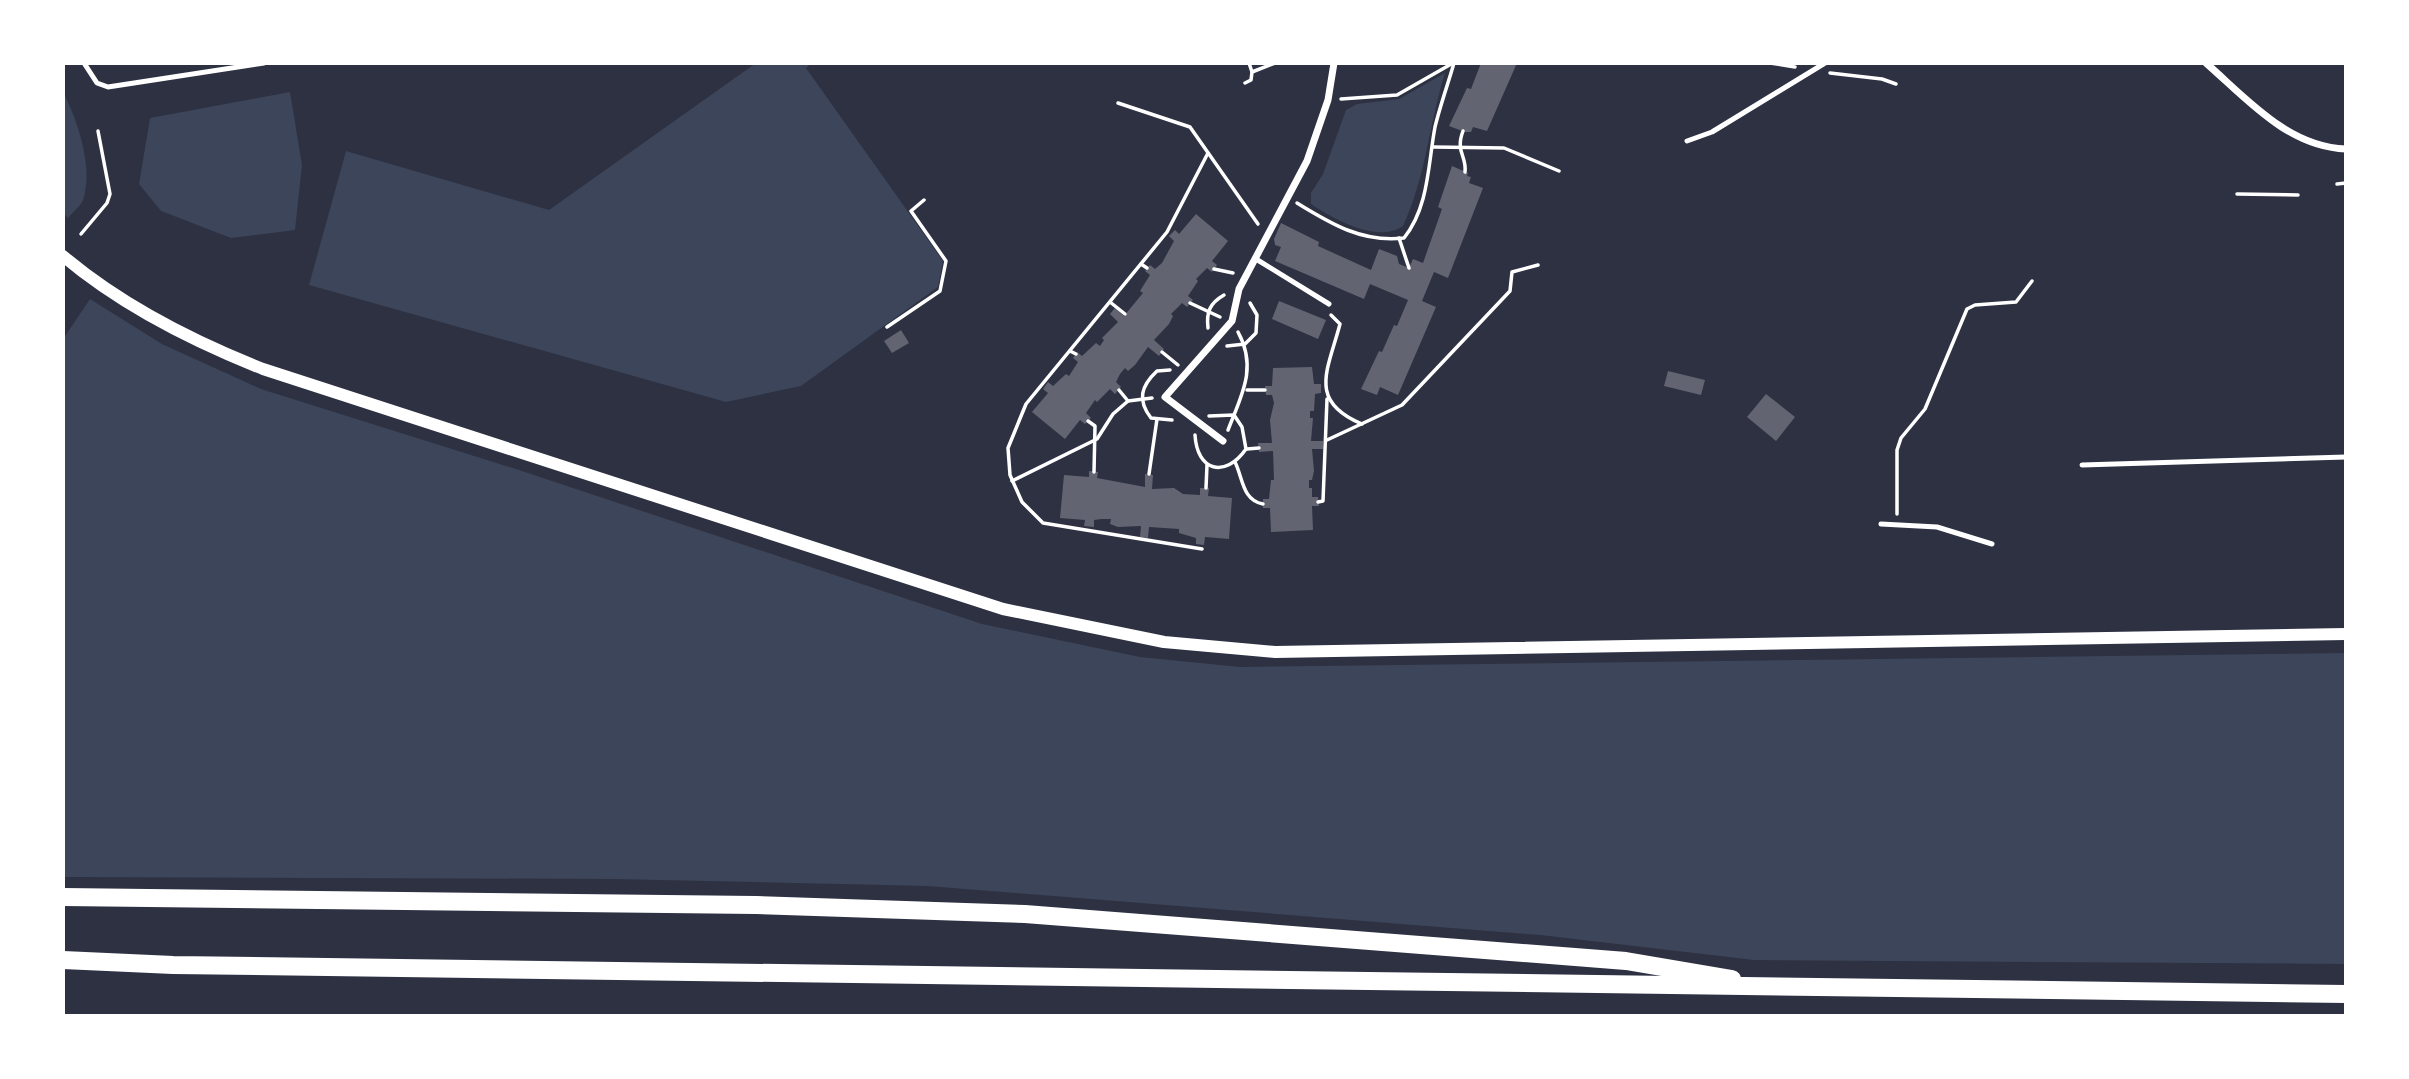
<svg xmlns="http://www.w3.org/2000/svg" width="2409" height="1079" font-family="Raleway,sans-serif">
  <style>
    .green { fill: #3c4559 }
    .building { fill: #626471 }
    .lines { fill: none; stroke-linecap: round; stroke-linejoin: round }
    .path { stroke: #fff; stroke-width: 3.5 }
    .service { stroke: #fff; stroke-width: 5 }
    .minor { stroke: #fff; stroke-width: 7 }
    .tertiary { stroke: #fff; stroke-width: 12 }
    .motorway { stroke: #fff; stroke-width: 18 }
  </style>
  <rect width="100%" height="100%" fill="#2d3142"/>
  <g class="green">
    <polygon points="756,63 812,63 806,68 943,261 938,287 801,386 726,402 309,285 346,151 549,210"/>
    <path d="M1445,73C1429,124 1426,177 1403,226C1377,244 1334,219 1311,204V193L1323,174L1346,110L1357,104L1399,99Z"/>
    <path d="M63,92C77,119 93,165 84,197C83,204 73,212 68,218L63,213Z"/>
    <polygon points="290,92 302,165 295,230 231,238 161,211 139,184 150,118"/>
    <polygon points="90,299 162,344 261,389 522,471 982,624 1140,657 1240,667 2346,653 2346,964 1754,960 1540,935 927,886 613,879 63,877 63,339"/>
  </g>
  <g class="building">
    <polygon points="1481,63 1517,63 1487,131 1473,127 1471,132 1465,132 1449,126 1467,88 1471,89"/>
    <polygon points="1452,166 1468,173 1467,176 1471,177 1469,183 1483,188 1448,278 1434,272 1422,301 1436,307 1398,395 1380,387 1377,395 1361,389 1379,351 1382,352 1394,325 1397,326 1408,300 1370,284 1364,299 1275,261 1281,247 1275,245 1274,239 1281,223 1319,242 1318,246 1371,270 1379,249 1397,256 1399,264 1409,268 1413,259 1423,263 1442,209 1438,207"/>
    <polygon points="1196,214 1228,241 1212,261 1217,265 1212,272 1207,268 1196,279 1198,281 1188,296 1193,300 1187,307 1182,303 1171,314 1173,316 1169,324 1154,340 1164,349 1159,356 1148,347 1135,365 1128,371 1125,368 1120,374 1116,382 1121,387 1115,394 1110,389 1097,402 1095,400 1086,413 1091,418 1085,424 1080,420 1065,439 1032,412 1048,393 1043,389 1048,382 1053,386 1066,374 1069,376 1078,362 1073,358 1077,352 1082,356 1096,343 1100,346 1104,340 1102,338 1118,322 1110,314 1115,308 1124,316 1143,293 1140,291 1150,275 1145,271 1150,265 1155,269 1162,263 1174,241 1169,236 1175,230 1179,234"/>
    <polygon points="1279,301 1326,320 1318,339 1272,319"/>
    <polygon points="901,330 909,343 892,353 884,341"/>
    <polygon points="1312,367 1314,384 1321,384 1321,393 1315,394 1314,411 1310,411 1310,418 1313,418 1311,441 1323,441 1323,449 1312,449 1314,471 1312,480 1309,480 1309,488 1312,488 1312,497 1318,497 1319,506 1312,506 1313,530 1271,532 1270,508 1263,508 1263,499 1269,499 1271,480 1274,480 1273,451 1259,452 1258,443 1272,443 1270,420 1274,403 1272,395 1266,395 1265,386 1272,386 1273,368"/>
    <polygon points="1668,371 1705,380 1701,395 1664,386"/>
    <polygon points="1766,394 1795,417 1776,441 1747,417"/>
    <polygon points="1089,471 1098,472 1097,478 1145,487 1145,474 1153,475 1152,489 1174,488 1183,494 1200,495 1200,488 1209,488 1208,496 1232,498 1229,539 1205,537 1204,545 1196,544 1196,538 1179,533 1179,529 1149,527 1148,538 1140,537 1141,526 1118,527 1110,524 1111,519 1102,519 1094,520 1094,527 1084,526 1085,520 1060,518 1064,475 1089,477"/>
  </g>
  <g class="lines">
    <g class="path">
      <polyline points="1249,63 1252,72"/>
      <polyline points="1770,63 1795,67"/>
      <polyline points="1830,73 1882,79 1896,84"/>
      <polyline points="1245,83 1251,80 1252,72 1275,63"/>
      <polyline points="1341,99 1397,95 1453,63"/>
      <polyline points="1118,103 1190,127 1258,224"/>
      <path d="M1463,131C1455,152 1467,156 1465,172"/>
      <polyline points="1433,147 1504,148 1559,171"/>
      <polyline points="2337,184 2346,183"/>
      <polyline points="2237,194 2298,195"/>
      <path d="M1297,203C1331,224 1363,243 1404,238C1429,207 1428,164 1435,127C1440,106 1448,84 1454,63"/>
      <polyline points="81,234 107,203 110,194 98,131"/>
      <polyline points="1399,238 1409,268"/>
      <polyline points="1141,264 1147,268"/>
      <polyline points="1214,269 1233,273"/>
      <polyline points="1110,302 1125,314"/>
      <polyline points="1190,303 1220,317"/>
      <path d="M1331,315L1340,324C1328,370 1307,401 1362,424"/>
      <polyline points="887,327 940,291 946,261 911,211 924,200"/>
      <path d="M1208,328C1206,312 1210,303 1224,295"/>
      <polyline points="1227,346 1245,344 1256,333 1257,315 1250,303"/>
      <polyline points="1070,351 1076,354"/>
      <polyline points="1162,352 1178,365"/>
      <path d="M1170,370L1157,371C1141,386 1137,400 1151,418L1172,420"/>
      <polyline points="1119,390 1128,401"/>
      <polyline points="1247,390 1265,390"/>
      <polyline points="1088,421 1095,426 1094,472"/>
      <path d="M1228,430C1241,396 1258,368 1238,332"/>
      <path d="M1195,435C1197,471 1225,479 1246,449L1242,427L1234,415L1209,416"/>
      <polyline points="1327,440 1402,405 1510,291 1512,272 1538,265"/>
      <polyline points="1247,449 1259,448"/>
      <path d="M1235,462C1243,478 1242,500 1263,504"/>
      <polyline points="1149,474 1157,419"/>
      <polyline points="1012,481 1097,439 1113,414 1128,401 1152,398"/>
      <polyline points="1206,488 1207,465"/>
      <polyline points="1318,502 1323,501 1327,399"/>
      <polyline points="1897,514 1897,450 1901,438 1925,409 1967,309 1975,305 2016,302 2032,281"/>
      <polyline points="1202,549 1043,523 1022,502 1010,475 1008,448 1026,404 1167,232 1208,153"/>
    </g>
    <g class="service">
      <polyline points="84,63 97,83 108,87 264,63"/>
      <polyline points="1687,141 1712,132 1825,63"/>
      <polyline points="1256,259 1329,304"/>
      <polyline points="2082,465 2346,457"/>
      <polyline points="1881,524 1937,527 1992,544"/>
    </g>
    <g class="minor">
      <path d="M2206,63C2247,99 2288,147 2346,149"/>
      <polyline points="1223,441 1165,397 1232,321 1239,289 1307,161 1328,100 1334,63"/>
    </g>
    <path class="tertiary" d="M63,256C121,305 192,341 263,369L1003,609L1164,642L1275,652L2346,634"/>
    <g class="motorway">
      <polyline points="63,897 756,905 1025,914 1626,961 1732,979"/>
      <polyline points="63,960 173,965 2346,994"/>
    </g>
  </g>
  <rect width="2409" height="1079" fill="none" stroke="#ffffff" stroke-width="130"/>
</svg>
